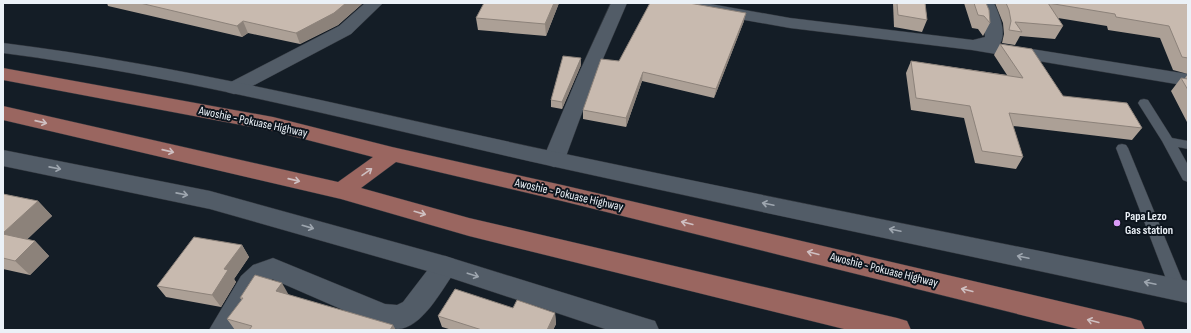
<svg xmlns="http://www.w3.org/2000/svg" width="1191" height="333" font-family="'Sofia Sans Condensed',sans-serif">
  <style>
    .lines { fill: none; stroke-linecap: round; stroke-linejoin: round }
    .service-casing { stroke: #31363d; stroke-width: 1 }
    .minor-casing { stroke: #31363d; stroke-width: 1 }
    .tertiary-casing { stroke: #31363d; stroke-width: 1 }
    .primary-casing { stroke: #31363d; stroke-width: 1 }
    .service { fill: #525c67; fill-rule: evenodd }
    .minor { fill: #525c67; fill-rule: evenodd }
    .tertiary { fill: #525c67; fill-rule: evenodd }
    .primary { fill: #9a6660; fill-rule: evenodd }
    .wall { fill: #aca096 }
    .shaded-wall { fill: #8c827a }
    .building { fill: #c8baaf; stroke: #8c827a }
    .oneway { stroke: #cfc0c2 }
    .oneway2 { stroke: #9ea6af }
    .poi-dot { fill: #d99af7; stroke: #0c141d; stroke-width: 1.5 }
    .labels { text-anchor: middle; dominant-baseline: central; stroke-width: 4; stroke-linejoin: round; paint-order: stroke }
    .street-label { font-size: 12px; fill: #ebf1f7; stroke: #0c141d }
    .poi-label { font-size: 12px; font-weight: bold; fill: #ebf1f7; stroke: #0c141d; text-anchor: start }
  </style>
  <rect width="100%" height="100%" fill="#141d26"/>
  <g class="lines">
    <defs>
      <g id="service">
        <polygon points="1144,99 1148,100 1172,138 1188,141 1188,149 1178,147 1188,165 1188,182 1183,180 1162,141 1138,103 1140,100"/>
        <polygon points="1122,144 1126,145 1128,148 1186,289 1183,294 1178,295 1173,294 1170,289 1116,148 1118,145"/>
      </g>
      <g id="minor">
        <polygon points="365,3 383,3 351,34 241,92 234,94 227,92 224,88 227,84 339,26"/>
        <polygon points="611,3 627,3 596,75 565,159 562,164 554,167 546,164 543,159 578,75"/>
        <path d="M669,3H705L790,18L973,40L985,37L984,22L978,3H994C999,14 1007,32 1000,44L1188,74V86L972,50L790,28L677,8L671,7Z"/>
        <path d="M445,256L454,259L458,266L454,273C441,291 422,328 398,329C390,329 381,326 373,323L272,279L259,292L238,330H209L241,276L253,265L273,258L385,304L397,305L403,302L436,259Z"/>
      </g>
      <g id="tertiary">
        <path d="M3,43C188,66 369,112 551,151C763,196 976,238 1188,281V303C976,257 763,213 551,166C369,125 188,77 3,53Z"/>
        <polygon points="3,150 210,191 445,256 645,318 655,321 659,330 608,330 445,276 210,209 3,166"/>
      </g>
      <polygon id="primary" points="3,68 273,117 392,147 562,185 1131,318 1141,321 1145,330 1082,330 562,201 396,162 361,188 469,218 897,318 907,321 911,330 848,330 469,236 341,199 3,120 3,106 338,182 373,157 273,131 3,80"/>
    </defs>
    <use href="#service" class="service-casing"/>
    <use href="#minor" class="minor-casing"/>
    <use href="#tertiary" class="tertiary-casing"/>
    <use href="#primary" class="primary-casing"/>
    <use href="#service" class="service"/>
    <use href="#minor" class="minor"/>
    <use href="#tertiary" class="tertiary"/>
    <use href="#primary" class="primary"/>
  </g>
  <g class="wall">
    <polygon points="107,3 363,3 338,25 300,44 248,33 242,37 108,6"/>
    <polygon points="559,3 546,36 478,30 476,18"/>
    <polygon points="893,3 925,3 927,20 922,32 894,27"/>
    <polygon points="964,3 986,3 990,23 983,36 978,29 972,28"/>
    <polygon points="995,3 1184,3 1188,4 1188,74 1173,70 1160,38 1108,30 1107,26 1058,18 1063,26 1055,39 1020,36 1015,45 1002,43 1004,34 1003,23"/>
    <polygon points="744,21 714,98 642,81 626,127 583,119 583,110 619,61"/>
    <polygon points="1000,44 1063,96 1142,128 1132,140 1013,126 1023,157 1016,169 975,163 964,118 911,110 906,73 911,61 1007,75 994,55"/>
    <polygon points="581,65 562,109 551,107 551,100"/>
    <polygon points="1188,74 1188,124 1171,91 1181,78 1185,78"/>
    <polygon points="3,194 38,201 52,216 27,239 35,241 49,256 30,275 3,269"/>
    <polygon points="242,245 249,257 234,279 236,282 221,307 166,297 157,286"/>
    <polygon points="290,295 396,330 235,330 227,319 242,300 240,298"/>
    <polygon points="513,308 555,313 556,324 553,330 452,330 442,327 438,316"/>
  </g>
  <g class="shaded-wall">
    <polygon points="346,3 363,3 338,25 300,44 296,33"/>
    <polygon points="554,3 559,3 546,36 545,24"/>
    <polygon points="746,13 744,21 714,98 716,89"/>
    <polygon points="243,21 248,33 242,37 237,26"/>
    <polygon points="581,58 581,65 562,109 562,102"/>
    <polygon points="643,72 642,81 626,127 626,118"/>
    <polygon points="38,201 52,216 17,249 3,235 3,233"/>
    <polygon points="35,241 49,256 30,275 15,261"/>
    <polygon points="242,245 249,257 234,279 236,282 221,307 212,295 224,269"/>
    <polygon points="282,283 290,297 276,291"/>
    <polygon points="555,313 556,324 553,330 547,330"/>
    <polygon points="393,325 396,330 390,330"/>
  </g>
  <g class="building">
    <polygon points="140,3 346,3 334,13 296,33 243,21 237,26"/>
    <polygon points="484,3 554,3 545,24 476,18"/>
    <polygon points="650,3 689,3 746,13 716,89 643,72 626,118 583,110 601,59 619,61"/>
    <polygon points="897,3 925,3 927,20 898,15"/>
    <polygon points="974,3 986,3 989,10 990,23 984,16 978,15"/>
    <polygon points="1006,3 1184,3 1188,4 1188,58 1182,57 1169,26 1116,17 1115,14 1048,3 1063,26 1015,22 1022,32 1009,30 1011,21 1009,10"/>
    <polygon points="1000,44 1032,49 1063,96 1127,103 1142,128 1009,113 1023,157 982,151 970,106 916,98 911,61 1023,78"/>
    <polygon points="563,56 581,58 562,102 551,100"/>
    <polygon points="1181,78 1188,79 1188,90"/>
    <polygon points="3,194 38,201 3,233"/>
    <polygon points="3,234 35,241 15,261 3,258"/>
    <polygon points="194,237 242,245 224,269 228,270 212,295 157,286"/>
    <polygon points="255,275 282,283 276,291 393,325 390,330 249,330 252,326 227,319 243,298 240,298"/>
    <polygon points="455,289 513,308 517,300 555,313 547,330 482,330 438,316"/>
  </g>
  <defs><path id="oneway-shaft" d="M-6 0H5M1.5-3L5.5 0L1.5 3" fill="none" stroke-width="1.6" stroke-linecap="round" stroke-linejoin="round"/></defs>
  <g class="oneway">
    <use href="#oneway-shaft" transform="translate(41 122) rotate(13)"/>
    <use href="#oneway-shaft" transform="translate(168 151) rotate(13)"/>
    <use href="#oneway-shaft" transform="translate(367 172) rotate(-35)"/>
    <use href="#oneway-shaft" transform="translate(294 180) rotate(13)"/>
    <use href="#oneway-shaft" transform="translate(420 213) rotate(16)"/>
    <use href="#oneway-shaft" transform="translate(687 223) rotate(-166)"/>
    <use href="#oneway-shaft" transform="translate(813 253) rotate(-166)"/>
    <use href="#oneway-shaft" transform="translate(967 290) rotate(-166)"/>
    <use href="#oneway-shaft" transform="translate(1093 321) rotate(-166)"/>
  </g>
  <g class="oneway2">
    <use href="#oneway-shaft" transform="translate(55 168) rotate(11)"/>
    <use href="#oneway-shaft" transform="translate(182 194) rotate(11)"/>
    <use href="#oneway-shaft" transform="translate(768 204) rotate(-168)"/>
    <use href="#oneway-shaft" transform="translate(308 227) rotate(16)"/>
    <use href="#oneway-shaft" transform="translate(895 230) rotate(-168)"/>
    <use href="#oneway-shaft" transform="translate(1023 257) rotate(-168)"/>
    <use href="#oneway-shaft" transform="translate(473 275) rotate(18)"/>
    <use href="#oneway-shaft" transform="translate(1150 283) rotate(-168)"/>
  </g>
  <circle class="poi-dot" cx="1117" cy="223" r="4"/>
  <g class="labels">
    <g class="street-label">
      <text transform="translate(253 122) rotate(12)">Awoshie - Pokuase Highway</text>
      <text transform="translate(569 195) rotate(13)">Awoshie - Pokuase Highway</text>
      <text transform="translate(884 270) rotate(14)">Awoshie - Pokuase Highway</text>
    </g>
    <g class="poi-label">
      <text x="1125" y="216">Papa Lezo<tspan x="1125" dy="14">Gas station</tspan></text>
    </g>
  </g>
  <rect width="1191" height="333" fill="none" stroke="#ebf1f7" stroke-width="8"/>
</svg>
